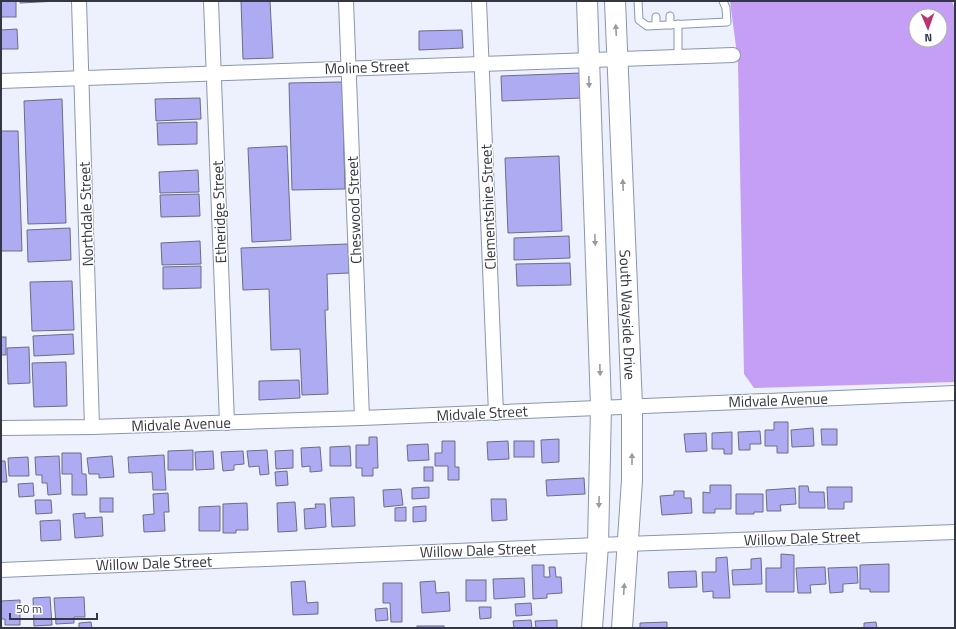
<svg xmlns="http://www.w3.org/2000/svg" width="956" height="629" font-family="'Titillium Web',sans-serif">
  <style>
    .forest { fill: #c49ff5; fill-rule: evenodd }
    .building { fill: #adabf1; stroke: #6c6c87 }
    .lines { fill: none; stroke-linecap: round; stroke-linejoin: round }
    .lane-casing { stroke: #8a95b0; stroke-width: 9 }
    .street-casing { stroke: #8a95b0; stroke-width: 16 }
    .secondary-casing { stroke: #8a95b0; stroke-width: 22 }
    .lane { stroke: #fff; stroke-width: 7 }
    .street { stroke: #fff; stroke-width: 14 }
    .secondary { stroke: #fff; stroke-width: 20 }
    .oneway { fill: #999ba1 }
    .labels { text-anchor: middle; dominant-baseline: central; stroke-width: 3; stroke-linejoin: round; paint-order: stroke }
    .street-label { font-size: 15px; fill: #333743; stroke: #fff }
  </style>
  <rect width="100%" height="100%" fill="#ecf1fd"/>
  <path class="forest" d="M730,1H952L955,9V382L754,388L744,374L738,62ZM916,16H940V40H916Z"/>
  <g class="building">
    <rect x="1" y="1" width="15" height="16"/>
    <polygon points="20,1 58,1 20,3"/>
    <polygon points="241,1 270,1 273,58 243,59"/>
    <polygon points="17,29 18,49 1,49 1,30"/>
    <polygon points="462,30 463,48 419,50 419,31"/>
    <polygon points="581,73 582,98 502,101 501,76"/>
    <polygon points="342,82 345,189 292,190 289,83"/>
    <polygon points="200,98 201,119 156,121 155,99"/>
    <polygon points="62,99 66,223 28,224 24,101"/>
    <polygon points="197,122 197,144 158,145 157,123"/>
    <polygon points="1,131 18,131 22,251 1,251"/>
    <polygon points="287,146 291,240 252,242 248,148"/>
    <polygon points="559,156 562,231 508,233 505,158"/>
    <polygon points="198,170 199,192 160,193 159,172"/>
    <polygon points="199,194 200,216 161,217 160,195"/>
    <polygon points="70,228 71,260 28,262 27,230"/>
    <polygon points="569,236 570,258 514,260 514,238"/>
    <polygon points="200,241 201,264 162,265 161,243"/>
    <polygon points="348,244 349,273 327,274 328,310 325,310 328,394 302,395 300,349 271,350 269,289 243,290 241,248"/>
    <polygon points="570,263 571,285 517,286 516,264"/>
    <polygon points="201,266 201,288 163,289 163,267"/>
    <polygon points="72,281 74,330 32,331 30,282"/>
    <polygon points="73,334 74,354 34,356 33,336"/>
    <rect x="1" y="337" width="5" height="18"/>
    <polygon points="29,347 30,383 8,384 7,348"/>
    <polygon points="66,362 67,406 34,407 32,363"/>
    <polygon points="299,380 300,398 259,400 259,381"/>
    <polygon points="774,422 788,422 788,453 777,453 777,446 765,446 765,430 774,430"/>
    <polygon points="813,428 814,446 792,447 791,430"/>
    <polygon points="821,429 837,429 837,445 822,445"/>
    <polygon points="760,431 761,444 750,444 750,450 739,450 738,432"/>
    <polygon points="732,432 732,454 724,454 724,449 712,449 712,433"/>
    <polygon points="706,433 707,451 686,452 684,434"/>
    <polygon points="369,437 377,437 378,468 373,468 373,476 362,476 362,468 356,468 356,445 369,445"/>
    <polygon points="559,439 559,462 542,463 541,440"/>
    <polygon points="442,441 455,441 455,467 459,467 459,480 448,480 448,466 435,466 435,453 442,453"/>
    <polygon points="508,441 509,459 488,460 487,442"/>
    <rect x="514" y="441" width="20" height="16"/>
    <polygon points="428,444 429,460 408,461 407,445"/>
    <polygon points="350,446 351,466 330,466 330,447"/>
    <polygon points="320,447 322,471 310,472 310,466 302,467 301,448"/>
    <polygon points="193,450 193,470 168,470 168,451"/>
    <polygon points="267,450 269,474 260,475 259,466 249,467 247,451"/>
    <polygon points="293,450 293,468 276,469 275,451"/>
    <polygon points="213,451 214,469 196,470 195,452"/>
    <polygon points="243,451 244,464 234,465 234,470 223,471 221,452"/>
    <polygon points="62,453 81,453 82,474 86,474 87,495 72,495 72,474 62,474"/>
    <polygon points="164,455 166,490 153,490 152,472 129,473 128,457"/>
    <polygon points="59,456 61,494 48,495 47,483 42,483 42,475 36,475 35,457"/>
    <polygon points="112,456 114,477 99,478 99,474 89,474 87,458"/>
    <polygon points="28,457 29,476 9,476 8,458"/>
    <polygon points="1,461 5,461 7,482 1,482"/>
    <rect x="424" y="467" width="9" height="14"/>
    <polygon points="287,471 288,485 276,486 275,472"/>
    <polygon points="584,478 585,494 547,496 546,480"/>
    <polygon points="33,483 34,496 19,497 18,484"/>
    <polygon points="710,485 731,485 731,509 715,509 715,513 703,513 703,492 710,493"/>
    <polygon points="799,486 808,486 809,492 824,492 825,508 799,508"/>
    <polygon points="429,487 429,498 412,499 412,488"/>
    <polygon points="827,487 852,487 852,502 844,502 844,509 828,509"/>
    <polygon points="795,488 796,504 780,505 781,511 767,511 766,490"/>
    <polygon points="401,489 403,505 384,507 383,490"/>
    <polygon points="674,491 684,491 684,498 691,498 692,513 662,515 660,496 674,495"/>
    <polygon points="168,493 169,512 164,512 165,531 144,532 143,515 154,514 153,494"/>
    <polygon points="736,494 763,494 763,512 754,512 754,514 736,514"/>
    <polygon points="354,497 355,526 332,527 330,498"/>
    <rect x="100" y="498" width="13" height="14"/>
    <polygon points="491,499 506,499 507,520 492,521"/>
    <polygon points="35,500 51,500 52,513 36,514"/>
    <polygon points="295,502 297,531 278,532 277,503"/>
    <polygon points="247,503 248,530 236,530 236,533 223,533 223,504"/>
    <polygon points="315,504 325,504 326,527 305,529 304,509 316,508"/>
    <polygon points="220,506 220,531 199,531 199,507"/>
    <polygon points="426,506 426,521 413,522 413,507"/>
    <polygon points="406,507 406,521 395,521 395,508"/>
    <polygon points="85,513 85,518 102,517 103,536 75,538 73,514"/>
    <polygon points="60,520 61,540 41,541 40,521"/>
    <polygon points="781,554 794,555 794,592 766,592 766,568 781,568"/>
    <polygon points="727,557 730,598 713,598 713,591 703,592 702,572 716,572 716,558"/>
    <polygon points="761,558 762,584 733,585 732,570 751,569 751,559"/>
    <polygon points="889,564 889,592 870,592 870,589 860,589 860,565"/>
    <polygon points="532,565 544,565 544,577 550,577 549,567 555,567 556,577 561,577 562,593 547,594 547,598 533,599"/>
    <polygon points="825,567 826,584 810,585 811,593 798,593 796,568"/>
    <polygon points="857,567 858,583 843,584 843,592 830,593 828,568"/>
    <polygon points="696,571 697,587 669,588 668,572"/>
    <polygon points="524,578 525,597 494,599 493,579"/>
    <rect x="466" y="580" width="20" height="21"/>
    <polygon points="305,581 307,603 318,602 318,614 293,615 291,582"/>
    <polygon points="435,581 436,593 449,592 450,611 422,613 420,582"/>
    <polygon points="383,583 402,583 402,622 391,622 390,603 383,603"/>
    <polygon points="50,597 52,625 34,626 33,598"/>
    <polygon points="84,597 85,617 74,617 74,623 56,624 54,598"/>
    <polygon points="20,600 20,625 5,625 5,619 1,619 1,601"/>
    <polygon points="531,603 532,615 516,616 515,604"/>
    <polygon points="479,607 491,607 491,618 480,619"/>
    <polygon points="387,608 388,620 376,621 375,609"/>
    <polygon points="531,620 532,628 514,628 513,621"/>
    <polygon points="557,620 557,628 536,628 535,621"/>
    <polygon points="91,622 92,628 79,628 79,623"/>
    <polygon points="667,622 667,628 640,628 640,623"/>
    <polygon points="876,622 877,628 864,628 864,623"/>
    <rect x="417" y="626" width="27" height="2"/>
  </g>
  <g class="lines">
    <defs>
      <g id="lane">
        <polyline points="638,1 639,20 647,26 727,22 726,8 723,1"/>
        <polyline points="670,16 670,25"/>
        <polyline points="656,17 656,25"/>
        <polyline points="678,24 678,57"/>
      </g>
      <g id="street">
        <polyline points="79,1 92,427"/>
        <polyline points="211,1 227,423"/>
        <polyline points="346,1 362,418"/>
        <polyline points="479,1 496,413"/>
        <polyline points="1,81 733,55"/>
        <polyline points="1,428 92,427 362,418 955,393"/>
        <polyline points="1,570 598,545 955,532"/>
      </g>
      <g id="secondary">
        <polyline points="587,1 601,407 598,545 592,628"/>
        <path id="s1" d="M615,1L632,406V480L622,628"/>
      </g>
    </defs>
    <use href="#lane" class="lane-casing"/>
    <use href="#street" class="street-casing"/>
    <use href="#secondary" class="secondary-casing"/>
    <use href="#lane" class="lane"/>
    <use href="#street" class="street"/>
    <use href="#secondary" class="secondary"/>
  </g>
  <defs><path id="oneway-solid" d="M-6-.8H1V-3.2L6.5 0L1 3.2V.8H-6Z"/></defs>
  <g class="oneway">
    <use href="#oneway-solid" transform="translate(616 30) rotate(-93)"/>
    <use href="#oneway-solid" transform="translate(589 82) rotate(88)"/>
    <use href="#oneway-solid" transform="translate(623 185) rotate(-92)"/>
    <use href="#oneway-solid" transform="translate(595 240) rotate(88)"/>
    <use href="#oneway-solid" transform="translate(600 370) rotate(88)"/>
    <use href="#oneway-solid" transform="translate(632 459) rotate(-90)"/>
    <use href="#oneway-solid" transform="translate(599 502) rotate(91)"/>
    <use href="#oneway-solid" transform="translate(624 589) rotate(-86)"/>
  </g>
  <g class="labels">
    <g class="street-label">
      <text transform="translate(367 67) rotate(-2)">Moline Street</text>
      <text transform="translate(488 207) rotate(-92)">Clementshire Street</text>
      <text transform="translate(354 210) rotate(-92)">Cheswood Street</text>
      <text transform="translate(219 212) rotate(-92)">Etheridge Street</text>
      <text transform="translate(86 214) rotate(-92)">Northdale Street</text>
      <text stroke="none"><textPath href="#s1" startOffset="314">South Wayside Drive</textPath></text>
      <text transform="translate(778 400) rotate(-2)">Midvale Avenue</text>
      <text transform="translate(482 413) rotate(-3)">Midvale Street</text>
      <text transform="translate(181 424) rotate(-2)">Midvale Avenue</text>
      <text transform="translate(802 538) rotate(-2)">Willow Dale Street</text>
      <text transform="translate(478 550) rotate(-2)">Willow Dale Street</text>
      <text transform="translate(154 563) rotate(-2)">Willow Dale Street</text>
    </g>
  </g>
  <rect width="956" height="629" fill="none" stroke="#333743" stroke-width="4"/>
  <g transform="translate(928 28) rotate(178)"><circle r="19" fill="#ffffff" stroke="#adafb4"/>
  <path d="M0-3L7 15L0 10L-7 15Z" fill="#bc3370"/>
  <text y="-6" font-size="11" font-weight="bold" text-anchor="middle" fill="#333743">N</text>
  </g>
  <path d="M10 613v6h87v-6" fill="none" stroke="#333743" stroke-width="2"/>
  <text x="16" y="613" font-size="12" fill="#333743" stroke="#ffffff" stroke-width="3" paint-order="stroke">50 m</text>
</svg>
